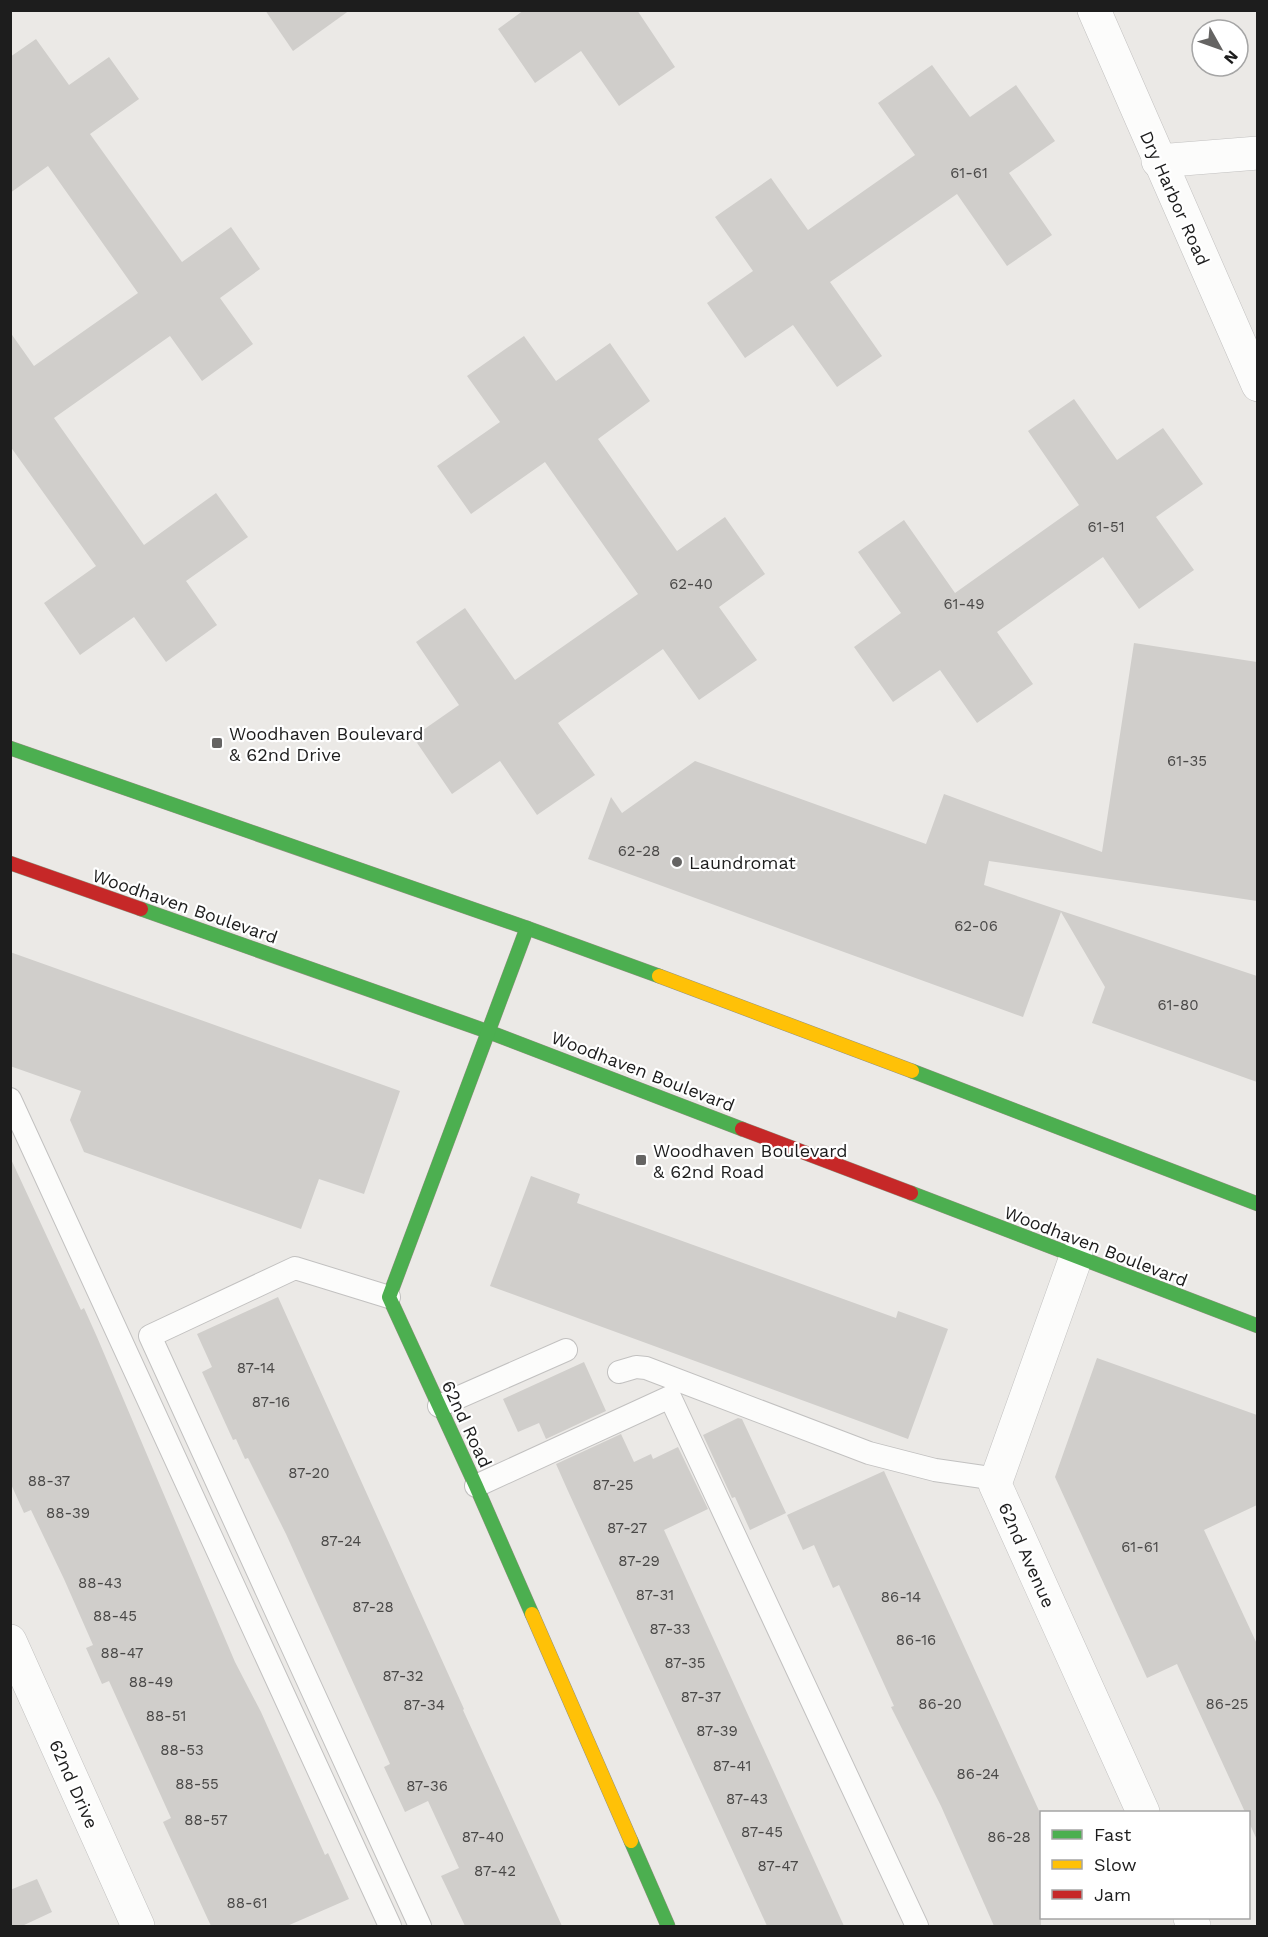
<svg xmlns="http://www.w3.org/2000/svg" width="1268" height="1937" font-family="'Work Sans',sans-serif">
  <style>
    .building { fill: #d0cecb }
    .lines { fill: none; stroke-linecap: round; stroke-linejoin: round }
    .lane-casing { stroke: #c2c1c0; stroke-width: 24 }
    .street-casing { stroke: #c2c1c0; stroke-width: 34 }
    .fast-casing { stroke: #929280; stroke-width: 15 }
    .slow-casing { stroke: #929280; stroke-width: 15 }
    .jam-casing { stroke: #929280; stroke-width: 15 }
    .lane { stroke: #fcfcfb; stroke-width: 22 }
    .street { stroke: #fcfcfb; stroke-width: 33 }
    .fast { stroke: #4caf50; stroke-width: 14 }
    .slow { stroke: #ffc107; stroke-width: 14 }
    .jam { stroke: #c62828; stroke-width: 14 }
    .poi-dot { fill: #656463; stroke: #fff; stroke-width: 2 }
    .labels { text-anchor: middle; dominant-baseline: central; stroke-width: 4.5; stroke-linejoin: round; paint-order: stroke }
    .number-label { font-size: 15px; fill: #4a4948 }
    .street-label { font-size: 18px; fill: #1d1d1d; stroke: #fff }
    .poi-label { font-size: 18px; fill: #1d1d1d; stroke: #fff; text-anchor: start }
  </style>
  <rect width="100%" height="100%" fill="#ebe9e6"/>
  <g class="building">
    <polygon points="265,10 350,10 293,51"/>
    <polygon points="524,10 637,10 675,67 619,106 581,51 535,83 498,29"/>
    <polygon points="36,39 69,85 109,57 139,99 90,134 182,262 231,227 260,269 220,298 253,344 202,381 170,336 54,418 144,545 216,493 248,537 186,581 217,625 166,662 134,617 80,655 44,603 96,566 10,446 10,332 34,366 138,293 48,166 10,193 10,57"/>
    <polygon points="932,65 970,117 1016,85 1055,141 1009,173 1052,235 1007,266 957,194 830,282 882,356 837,387 793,325 745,358 707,303 753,271 715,217 771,178 808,230 915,155 878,103"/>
    <polygon points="524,336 556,381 610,343 650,401 598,439 677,551 725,517 765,574 719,607 757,660 699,700 663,649 558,723 595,775 537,815 500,761 452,794 413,737 459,705 416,642 465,608 515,680 638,594 545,462 471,514 437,466 500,422 467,376"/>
    <polygon points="1074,399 1117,460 1163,428 1203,484 1156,517 1194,570 1139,609 1103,557 997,632 1033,684 977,723 940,670 893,702 854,647 901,613 858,552 904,520 955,593 1079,505 1028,431"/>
    <polygon points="1134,643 1257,662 1257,901 989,861 984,885 1257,976 1257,1082 1092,1023 1105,987 1061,912 1023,1017 588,859 611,797 622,813 695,761 926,844 944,794 1102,852"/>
    <polygon points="10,952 400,1091 364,1194 319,1179 301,1229 84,1152 70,1120 81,1091 10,1066"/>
    <polygon points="10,1157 81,1310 84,1308 97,1337 235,1662 261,1712 325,1855 328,1853 349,1899 287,1926 211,1926 163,1822 171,1818 109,1681 102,1684 86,1648 93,1645 64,1579 31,1510 24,1513 10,1482"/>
    <polygon points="531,1176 580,1194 577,1203 896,1318 898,1311 948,1329 908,1439 490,1286"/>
    <polygon points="278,1297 464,1709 463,1710 562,1926 465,1926 441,1876 459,1868 428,1801 405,1812 384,1767 390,1764 286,1534 248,1458 245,1459 236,1439 233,1440 202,1372 212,1367 197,1334"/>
    <polygon points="1097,1358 1257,1415 1257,1505 1204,1530 1257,1644 1257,1840 1248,1820 1248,1812 1245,1812 1177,1664 1147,1678 1055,1477"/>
    <polygon points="584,1362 606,1411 546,1439 539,1423 518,1432 503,1399"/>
    <polygon points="738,1418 742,1419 786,1513 750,1530 735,1497 732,1498 703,1435"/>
    <polygon points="621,1434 634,1462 651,1454 653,1459 678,1447 708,1509 664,1530 844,1926 767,1926 568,1491 556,1464"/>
    <polygon points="884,1471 1041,1815 1041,1926 994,1926 941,1806 891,1707 894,1706 839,1585 833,1588 814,1545 803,1550 787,1515"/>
    <polygon points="37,1879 52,1912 22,1926 10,1926 10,1890"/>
  </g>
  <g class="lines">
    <defs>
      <g id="lane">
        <polyline points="10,1099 390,1926"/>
        <polyline points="389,1297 295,1268 150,1336 420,1926"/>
        <polyline points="619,1372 636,1367 646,1368 869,1453 935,1470 997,1479"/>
        <polyline points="439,1406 566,1350"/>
        <polyline points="476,1486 670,1397 917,1926"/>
      </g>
      <g id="street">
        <polyline points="1094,10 1258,385"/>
        <polyline points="1158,161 1258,153"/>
        <polyline points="1076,1257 995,1484 1143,1812"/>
        <polyline points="10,1641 138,1926"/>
        <polyline points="1190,1918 1194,1926"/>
      </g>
      <g id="fast">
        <polyline points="10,748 527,928 659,976"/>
        <polyline points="141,909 489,1032 742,1129"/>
        <polyline points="527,928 389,1297 476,1486 532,1614"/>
        <polyline points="912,1071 1258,1204"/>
        <polyline points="911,1193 1258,1326"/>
        <polyline points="631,1841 668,1926"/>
      </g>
      <g id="slow">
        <polyline points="659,976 912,1071"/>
        <polyline points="532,1614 631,1841"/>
      </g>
      <g id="jam">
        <polyline points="10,863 141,909"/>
        <polyline points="742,1129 911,1193"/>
      </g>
    </defs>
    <use href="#lane" class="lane-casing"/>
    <use href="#street" class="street-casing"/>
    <use href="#fast" class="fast-casing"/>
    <use href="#slow" class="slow-casing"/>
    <use href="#jam" class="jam-casing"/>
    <use href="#lane" class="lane"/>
    <use href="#street" class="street"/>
    <use href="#fast" class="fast"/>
    <use href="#slow" class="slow"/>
    <use href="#jam" class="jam"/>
  </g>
  <g class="poi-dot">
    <rect x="211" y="737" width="12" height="12" rx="3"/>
    <circle cx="677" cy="862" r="6"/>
    <rect x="635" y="1154" width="12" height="12" rx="3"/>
  </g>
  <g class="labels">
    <g class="number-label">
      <text x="969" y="173">61-61</text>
      <text x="1106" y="527">61-51</text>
      <text x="691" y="584">62-40</text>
      <text x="964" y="604">61-49</text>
      <text x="1187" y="761">61-35</text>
      <text x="639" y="851">62-28</text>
      <text x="976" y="926">62-06</text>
      <text x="1178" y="1005">61-80</text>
      <text x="256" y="1368">87-14</text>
      <text x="271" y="1402">87-16</text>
      <text x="309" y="1473">87-20</text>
      <text x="49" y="1481">88-37</text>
      <text x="613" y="1485">87-25</text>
      <text x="68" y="1513">88-39</text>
      <text x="627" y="1528">87-27</text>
      <text x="341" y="1541">87-24</text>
      <text x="1140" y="1547">61-61</text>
      <text x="639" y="1561">87-29</text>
      <text x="100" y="1583">88-43</text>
      <text x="655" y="1595">87-31</text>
      <text x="901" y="1597">86-14</text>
      <text x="373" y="1607">87-28</text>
      <text x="115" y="1616">88-45</text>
      <text x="670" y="1629">87-33</text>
      <text x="916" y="1640">86-16</text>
      <text x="122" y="1653">88-47</text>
      <text x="685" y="1663">87-35</text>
      <text x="403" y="1676">87-32</text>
      <text x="151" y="1682">88-49</text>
      <text x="701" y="1697">87-37</text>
      <text x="940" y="1704">86-20</text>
      <text x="1227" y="1704">86-25</text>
      <text x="424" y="1705">87-34</text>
      <text x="166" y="1716">88-51</text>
      <text x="717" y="1731">87-39</text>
      <text x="182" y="1750">88-53</text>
      <text x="732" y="1766">87-41</text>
      <text x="978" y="1774">86-24</text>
      <text x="197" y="1784">88-55</text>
      <text x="427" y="1786">87-36</text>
      <text x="747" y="1799">87-43</text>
      <text x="206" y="1820">88-57</text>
      <text x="762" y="1832">87-45</text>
      <text x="483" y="1837">87-40</text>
      <text x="1009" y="1837">86-28</text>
      <text x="778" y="1866">87-47</text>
      <text x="495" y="1871">87-42</text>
      <text x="247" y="1903">88-61</text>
    </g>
    <g class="street-label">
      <text transform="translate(1175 198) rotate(66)">Dry Harbor Road</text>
      <text transform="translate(185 906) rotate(19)">Woodhaven Boulevard</text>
      <text transform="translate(643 1071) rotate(21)">Woodhaven Boulevard</text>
      <text transform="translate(1096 1246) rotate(21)">Woodhaven Boulevard</text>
      <text transform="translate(467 1424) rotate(65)">62nd Road</text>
      <text transform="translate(1027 1555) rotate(66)">62nd Avenue</text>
      <text transform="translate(74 1784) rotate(66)">62nd Drive</text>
    </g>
    <g class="poi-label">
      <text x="229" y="733">Woodhaven Boulevard<tspan x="229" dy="21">&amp; 62nd Drive</tspan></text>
      <text x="689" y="862">Laundromat</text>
      <text x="653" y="1150">Woodhaven Boulevard<tspan x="653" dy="21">&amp; 62nd Road</tspan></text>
    </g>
  </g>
  <rect width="1268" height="1937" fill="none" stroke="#1d1d1d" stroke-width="24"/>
  <rect x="1040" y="1811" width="210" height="108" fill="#ffffff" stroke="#a5a5a5" stroke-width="1.5"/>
  <rect x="1052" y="1830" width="30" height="9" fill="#4caf50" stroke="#a5a5a5" stroke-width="1.5"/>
  <text x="1094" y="1841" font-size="18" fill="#1d1d1d">Fast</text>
  <rect x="1052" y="1860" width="30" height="9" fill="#ffc107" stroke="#a5a5a5" stroke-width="1.5"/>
  <text x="1094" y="1871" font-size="18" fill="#1d1d1d">Slow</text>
  <rect x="1052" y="1890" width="30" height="9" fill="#c62828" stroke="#a5a5a5" stroke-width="1.5"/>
  <text x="1094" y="1901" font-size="18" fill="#1d1d1d">Jam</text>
  <g transform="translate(1220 48) rotate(130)"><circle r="28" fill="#ffffff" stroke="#a5a5a5" stroke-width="1.5"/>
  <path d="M0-4.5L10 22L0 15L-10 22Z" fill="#656463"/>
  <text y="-9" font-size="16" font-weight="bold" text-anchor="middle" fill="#1d1d1d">N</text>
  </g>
</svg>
